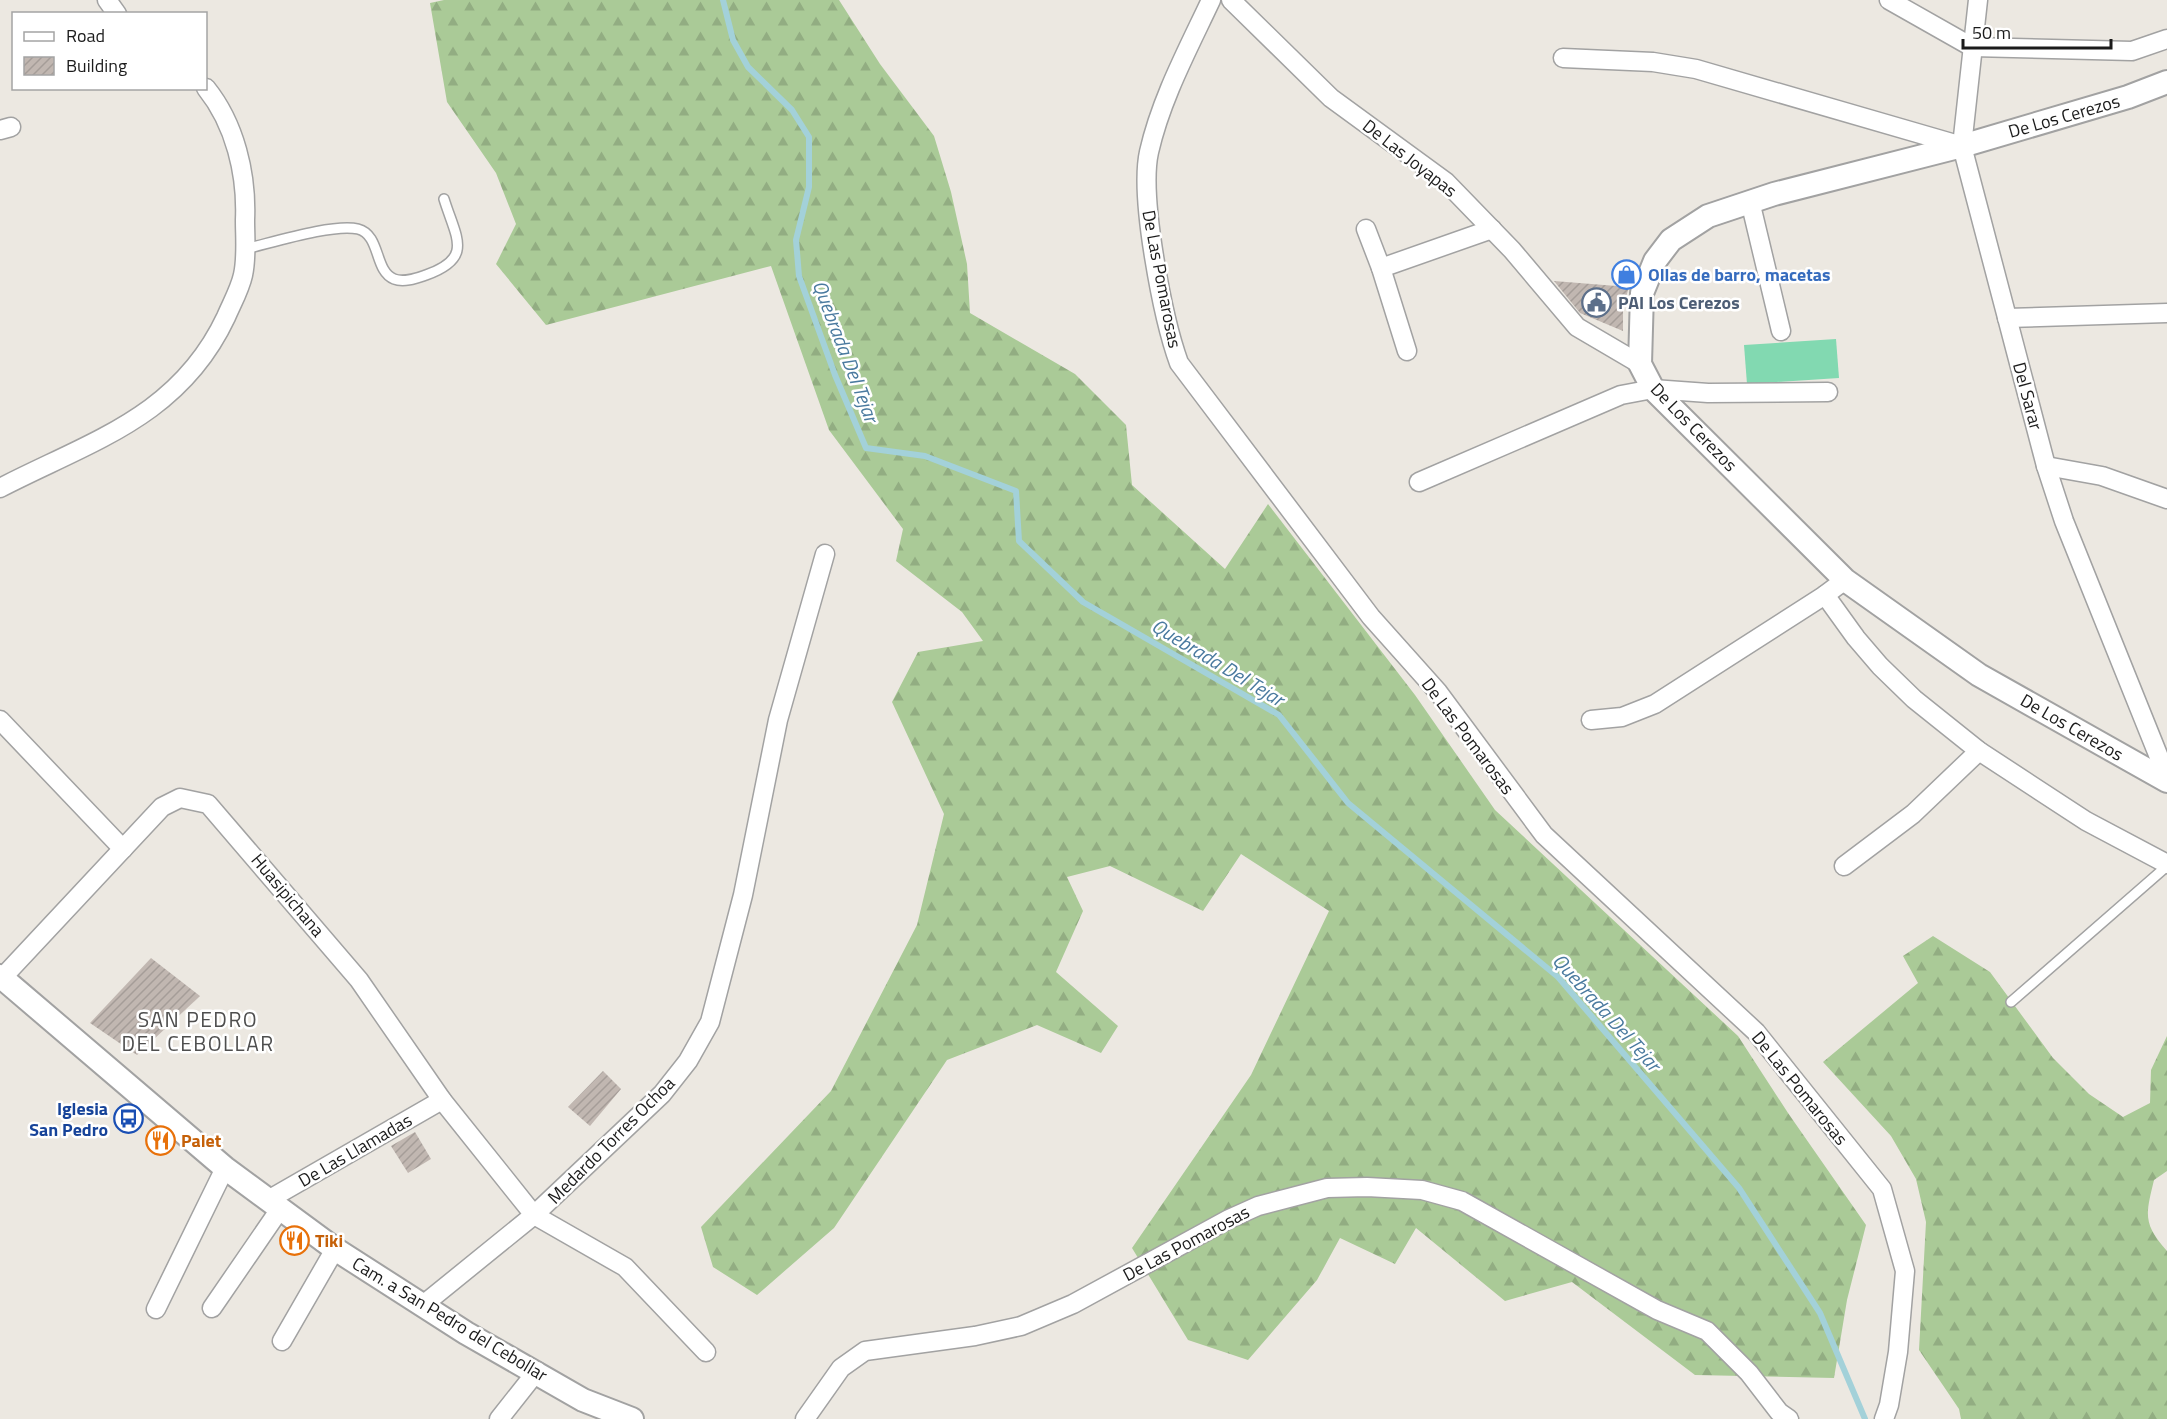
<svg xmlns="http://www.w3.org/2000/svg" width="2167" height="1419" font-family="'Titillium Web',sans-serif">
  <style>
    .forest { fill: url(#forest-firs) }
    .pitch { fill: #82d9b1 }
    .lines { fill: none; stroke-linecap: round; stroke-linejoin: round }
    .stream { stroke: #a3d1d9; stroke-width: 6 }
    .building { fill: url(#building-hatch) }
    .service-casing { stroke: #a2a2a2; stroke-width: 12 }
    .minor-casing { stroke: #a2a2a2; stroke-width: 21 }
    .tertiary-casing { stroke: #a2a2a2; stroke-width: 26 }
    .service { stroke: #fff; stroke-width: 9 }
    .minor { stroke: #fff; stroke-width: 18 }
    .tertiary { stroke: #fff; stroke-width: 22 }
    .labels { text-anchor: middle; dominant-baseline: central; stroke-width: 5; stroke-linejoin: round; paint-order: stroke }
    .street-label { font-size: 18px; fill: #1b1b1b; stroke: #fff }
    .shop-label { font-size: 18px; font-weight: bold; fill: #366cbe; stroke: #fff; text-anchor: start }
    .service-label { font-size: 18px; font-weight: bold; fill: #4e5e75; stroke: #fff; text-anchor: start }
    .transit-label { font-size: 18px; font-weight: bold; fill: #164399; stroke: #fff; text-anchor: end }
    .food-label { font-size: 18px; font-weight: bold; fill: #c56008; stroke: #fff; text-anchor: start }
    .water-label { font-size: 20px; font-style: italic; fill: #4a7a9f; stroke: #fff }
    .quarter-label { font-size: 21px; letter-spacing: 1.5px; fill: #4e4e4e; stroke: #fff }
  </style>
  <defs>
    <pattern id="forest-firs" width="22" height="20" patternUnits="userSpaceOnUse" patternTransform="scale(1.5)"><rect width="22" height="20" fill="#aaca97"/><path d="M5 1l3.5 6h-7zM16 11l3.5 6h-7z" fill="#92ad82"/></pattern>
    <pattern id="building-hatch" width="6" height="6" patternUnits="userSpaceOnUse" patternTransform="scale(1.5)"><rect width="6" height="6" fill="#c1b7b1"/><path d="M-1 1l2-2M0 6l6-6M5 7l2-2" fill="none" stroke="#a59d98"/></pattern>
  </defs>
  <rect width="100%" height="100%" fill="#ece8e1"/>
  <g class="forest">
    <polygon points="444,0 839,0 880,64 934,136 951,192 967,264 970,313 1075,374 1126,425 1132,485 1225,569 1268,504 1415,695 1495,810 1738,1036 1788,1113 1866,1225 1847,1300 1834,1378 1695,1375 1572,1282 1505,1301 1416,1228 1395,1264 1340,1238 1317,1280 1248,1360 1188,1340 1132,1248 1251,1075 1329,911 1241,854 1203,911 1110,866 1067,877 1083,911 1056,972 1118,1026 1101,1053 1037,1025 947,1060 834,1228 757,1295 713,1267 701,1227 831,1091 917,925 944,814 892,702 918,652 983,641 962,612 896,561 903,529 829,430 771,266 546,325 496,264 516,224 496,173 447,102 430,3"/>
    <path d="M1933,936L1990,972L2053,1058L2089,1094L2123,1117L2150,1103L2151,1070L2167,1036V1171L2154,1180C2146,1214 2142,1223 2167,1251V1419H1961L1959,1409L1919,1350L1926,1222L1916,1179L1891,1136L1823,1062L1918,983L1903,956Z"/>
  </g>
  <polygon class="pitch" points="1836,339 1839,378 1747,384 1744,345"/>
  <g class="lines">
    <polyline class="stream" points="723,0 733,40 748,67 792,110 809,137 809,187 796,240 799,276 835,375 866,448 925,456 1016,491 1019,541 1083,602 1279,715 1348,803 1558,977 1739,1188 1820,1313 1865,1419"/>
  </g>
  <g class="building">
    <polygon points="1554,281 1629,287 1623,307 1623,331 1580,313"/>
    <polygon points="151,958 200,996 137,1055 90,1023"/>
    <polygon points="603,1071 621,1089 590,1126 568,1107"/>
    <polygon points="415,1132 431,1159 408,1173 391,1146"/>
  </g>
  <g class="lines">
    <defs>
      <g id="service">
        <path d="M245,249C271,243 334,223 358,229C381,235 374,271 394,279C404,283 417,278 426,275C474,258 456,238 444,199"/>
        <polyline points="2011,1002 2167,866"/>
      </g>
      <g id="minor">
        <polyline points="107,0 117,14"/>
        <path d="M1211,0C1188,49 1161,99 1149,152C1139,197 1163,319 1179,363L1371,617L1438,692L1544,835L1756,1032L1882,1189L1905,1271L1898,1352L1889,1405L1884,1419"/>
        <polyline points="1231,0 1331,98 1446,182 1512,250 1577,327 1640,364"/>
        <polyline points="1889,0 1972,47 2132,51 2167,39"/>
        <polyline points="1978,0 1962,146 2046,466 2064,521 2167,777"/>
        <polyline points="1563,58 1653,62 1696,69 1962,146"/>
        <polyline points="0,130 11,127"/>
        <polyline points="1750,201 1781,331"/>
        <polyline points="1366,229 1381,268 1407,351"/>
        <polyline points="1381,268 1492,229"/>
        <polyline points="2007,318 2167,313"/>
        <polyline points="2046,466 2102,476 2167,499"/>
        <polyline points="1419,482 1621,395 1653,389 1708,393 1828,392"/>
        <path d="M0,488C91,441 179,417 226,317C232,303 240,289 243,275C247,257 245,238 245,220C247,174 235,124 206,88"/>
        <polyline points="1845,580 1825,595 1856,638 1880,666 1914,699 1979,751 2086,821 2167,864"/>
        <polyline points="0,720 123,849"/>
        <polyline points="1591,720 1622,717 1655,704 1825,595"/>
        <polyline points="1844,866 1913,814 1979,751"/>
        <polyline points="2,978 162,807 180,798 208,804 359,980 442,1100 534,1215 625,1267 706,1352"/>
        <polyline points="268,1200 442,1100"/>
        <polyline points="423,1305 534,1215 662,1094 688,1061 710,1022 743,895 778,720 825,554"/>
        <polyline points="212,1308 280,1209"/>
        <polyline points="156,1309 225,1168"/>
        <polyline points="282,1341 335,1249"/>
        <polyline points="499,1419 537,1371"/>
        <polyline points="805,1419 841,1368 865,1351 975,1336 1021,1326 1073,1304 1229,1219 1258,1206 1327,1188 1367,1187 1422,1190 1462,1201 1657,1310 1707,1331 1749,1373 1779,1412 1789,1419"/>
      </g>
      <g id="tertiary">
        <polyline points="2167,82 2128,97 1962,146 1774,194 1708,216 1671,240 1655,261 1642,293 1640,364 1653,389 1845,580 1979,675 2167,781"/>
        <polyline points="0,976 225,1168 335,1249 466,1333 583,1400 632,1419"/>
      </g>
    </defs>
    <use href="#service" class="service-casing"/>
    <use href="#minor" class="minor-casing"/>
    <use href="#tertiary" class="tertiary-casing"/>
    <use href="#service" class="service"/>
    <use href="#minor" class="minor"/>
    <use href="#tertiary" class="tertiary"/>
  </g>
  <defs>
    <symbol id="shop-ring" viewBox="-11 -11 22 22"><circle r="9.5" fill="#fff" stroke="#3f7fe0" stroke-width="1.5"/><path d="M-5-2.5h2.3a2.7 3.5 0 0 1 5.4 0H5L5.5 6h-11ZM-1.5-2.5h3a1.5 2.3 0 0 0-3 0Z" fill="#3f7fe0"/></symbol>
    <symbol id="civic-ring" viewBox="-11 -11 22 22"><circle r="9.5" fill="#fff" stroke="#5c6f8a" stroke-width="1.5"/><path d="M-.6-6.5H3V-4.5H.6V-3L4-1V1h2V6H-6V1h2V-1L-.6-3ZM-1.2 2.5V6h2.4V2.5Z" fill="#5c6f8a"/></symbol>
    <symbol id="bus-ring" viewBox="-11 -11 22 22"><circle r="9.5" fill="#fff" stroke="#1a4fb4" stroke-width="1.5"/><path d="M-5-6H5V4H4V6H2V4H-2V6H-4V4H-5ZM-3.5-4V0h7V-4ZM-3.5 1.2v1.5H-2V1.2ZM2 1.2v1.5H3.5V1.2Z" fill="#1a4fb4"/></symbol>
    <symbol id="restaurant-ring" viewBox="-11 -11 22 22"><circle r="9.5" fill="#fff" stroke="#e8710a" stroke-width="1.5"/><path d="M-5-6h1v4h1v-4h1v4h1v-4h1v5L-1.5 .5V6h-2V.5L-5-1ZM5-6V6H3V1.5H1.5Q1.5-4 5-6Z" fill="#e8710a"/></symbol>
  </defs>
  <g fill-rule="evenodd">
    <use href="#shop-ring" x="1610" y="258" width="33" height="33"/>
    <use href="#civic-ring" x="1580" y="286" width="33" height="33"/>
    <use href="#bus-ring" x="112" y="1102" width="33" height="33"/>
    <use href="#restaurant-ring" x="144" y="1124" width="33" height="33"/>
    <use href="#restaurant-ring" x="278" y="1224" width="33" height="33"/>
  </g>
  <g class="labels">
    <g class="street-label">
      <text transform="translate(2064 116) rotate(-16)">De Los Cerezos</text>
      <text transform="translate(1410 158) rotate(38)">De Las Joyapas</text>
      <text transform="translate(1162 279) rotate(79)">De Las Pomarosas</text>
      <text transform="translate(2028 396) rotate(75)">Del Sarar</text>
      <text transform="translate(1694 427) rotate(46)">De Los Cerezos</text>
      <text transform="translate(2072 727) rotate(30)">De Los Cerezos</text>
      <text transform="translate(1468 736) rotate(53)">De Las Pomarosas</text>
      <text transform="translate(288 895) rotate(50)">Huasipichana</text>
      <text transform="translate(1800 1088) rotate(51)">De Las Pomarosas</text>
      <text transform="translate(611 1140) rotate(-45)">Medardo Torres Ochoa</text>
      <text transform="translate(355 1150) rotate(-30)">De Las Llamadas</text>
      <text transform="translate(1186 1243) rotate(-28)">De Las Pomarosas</text>
      <text transform="translate(450 1319) rotate(31)">Cam. a San Pedro del Cebollar</text>
    </g>
    <g class="shop-label">
      <text x="1648" y="274">Ollas de barro, macetas</text>
    </g>
    <g class="service-label">
      <text x="1618" y="302">PAI Los Cerezos</text>
    </g>
    <g class="transit-label">
      <text x="108" y="1108">Iglesia<tspan x="108" dy="21">San Pedro</tspan></text>
    </g>
    <g class="food-label">
      <text x="181" y="1140">Palet</text>
      <text x="315" y="1240">Tiki</text>
    </g>
    <g class="water-label">
      <text transform="translate(846 351) rotate(69)">Quebrada Del Tejar</text>
      <text transform="translate(1218 662) rotate(31)">Quebrada Del Tejar</text>
      <text transform="translate(1607 1012) rotate(48)">Quebrada Del Tejar</text>
    </g>
    <g class="quarter-label">
      <text x="198" y="1019">SAN PEDRO<tspan x="198" dy="24">DEL CEBOLLAR</tspan></text>
    </g>
  </g>
  <rect x="12" y="12" width="195" height="78" fill="#ffffff" stroke="#a4a4a4" stroke-width="1.5"/>
  <rect x="24" y="32" width="30" height="9" fill="#ffffff" stroke="#a4a4a4" stroke-width="1.5"/>
  <text x="66" y="42" font-size="18" fill="#1b1b1b">Road</text>
  <rect x="24" y="57" width="30" height="18" fill="url(#building-hatch)" stroke="#a4a4a4" stroke-width="1.5"/>
  <text x="66" y="72" font-size="18" fill="#1b1b1b">Building</text>
  <path d="M1963 39v9h148v-9" fill="none" stroke="#1b1b1b" stroke-width="3"/>
  <text x="1972" y="39" font-size="18" fill="#1b1b1b" stroke="#ffffff" stroke-width="4.5" paint-order="stroke">50 m</text>
</svg>
